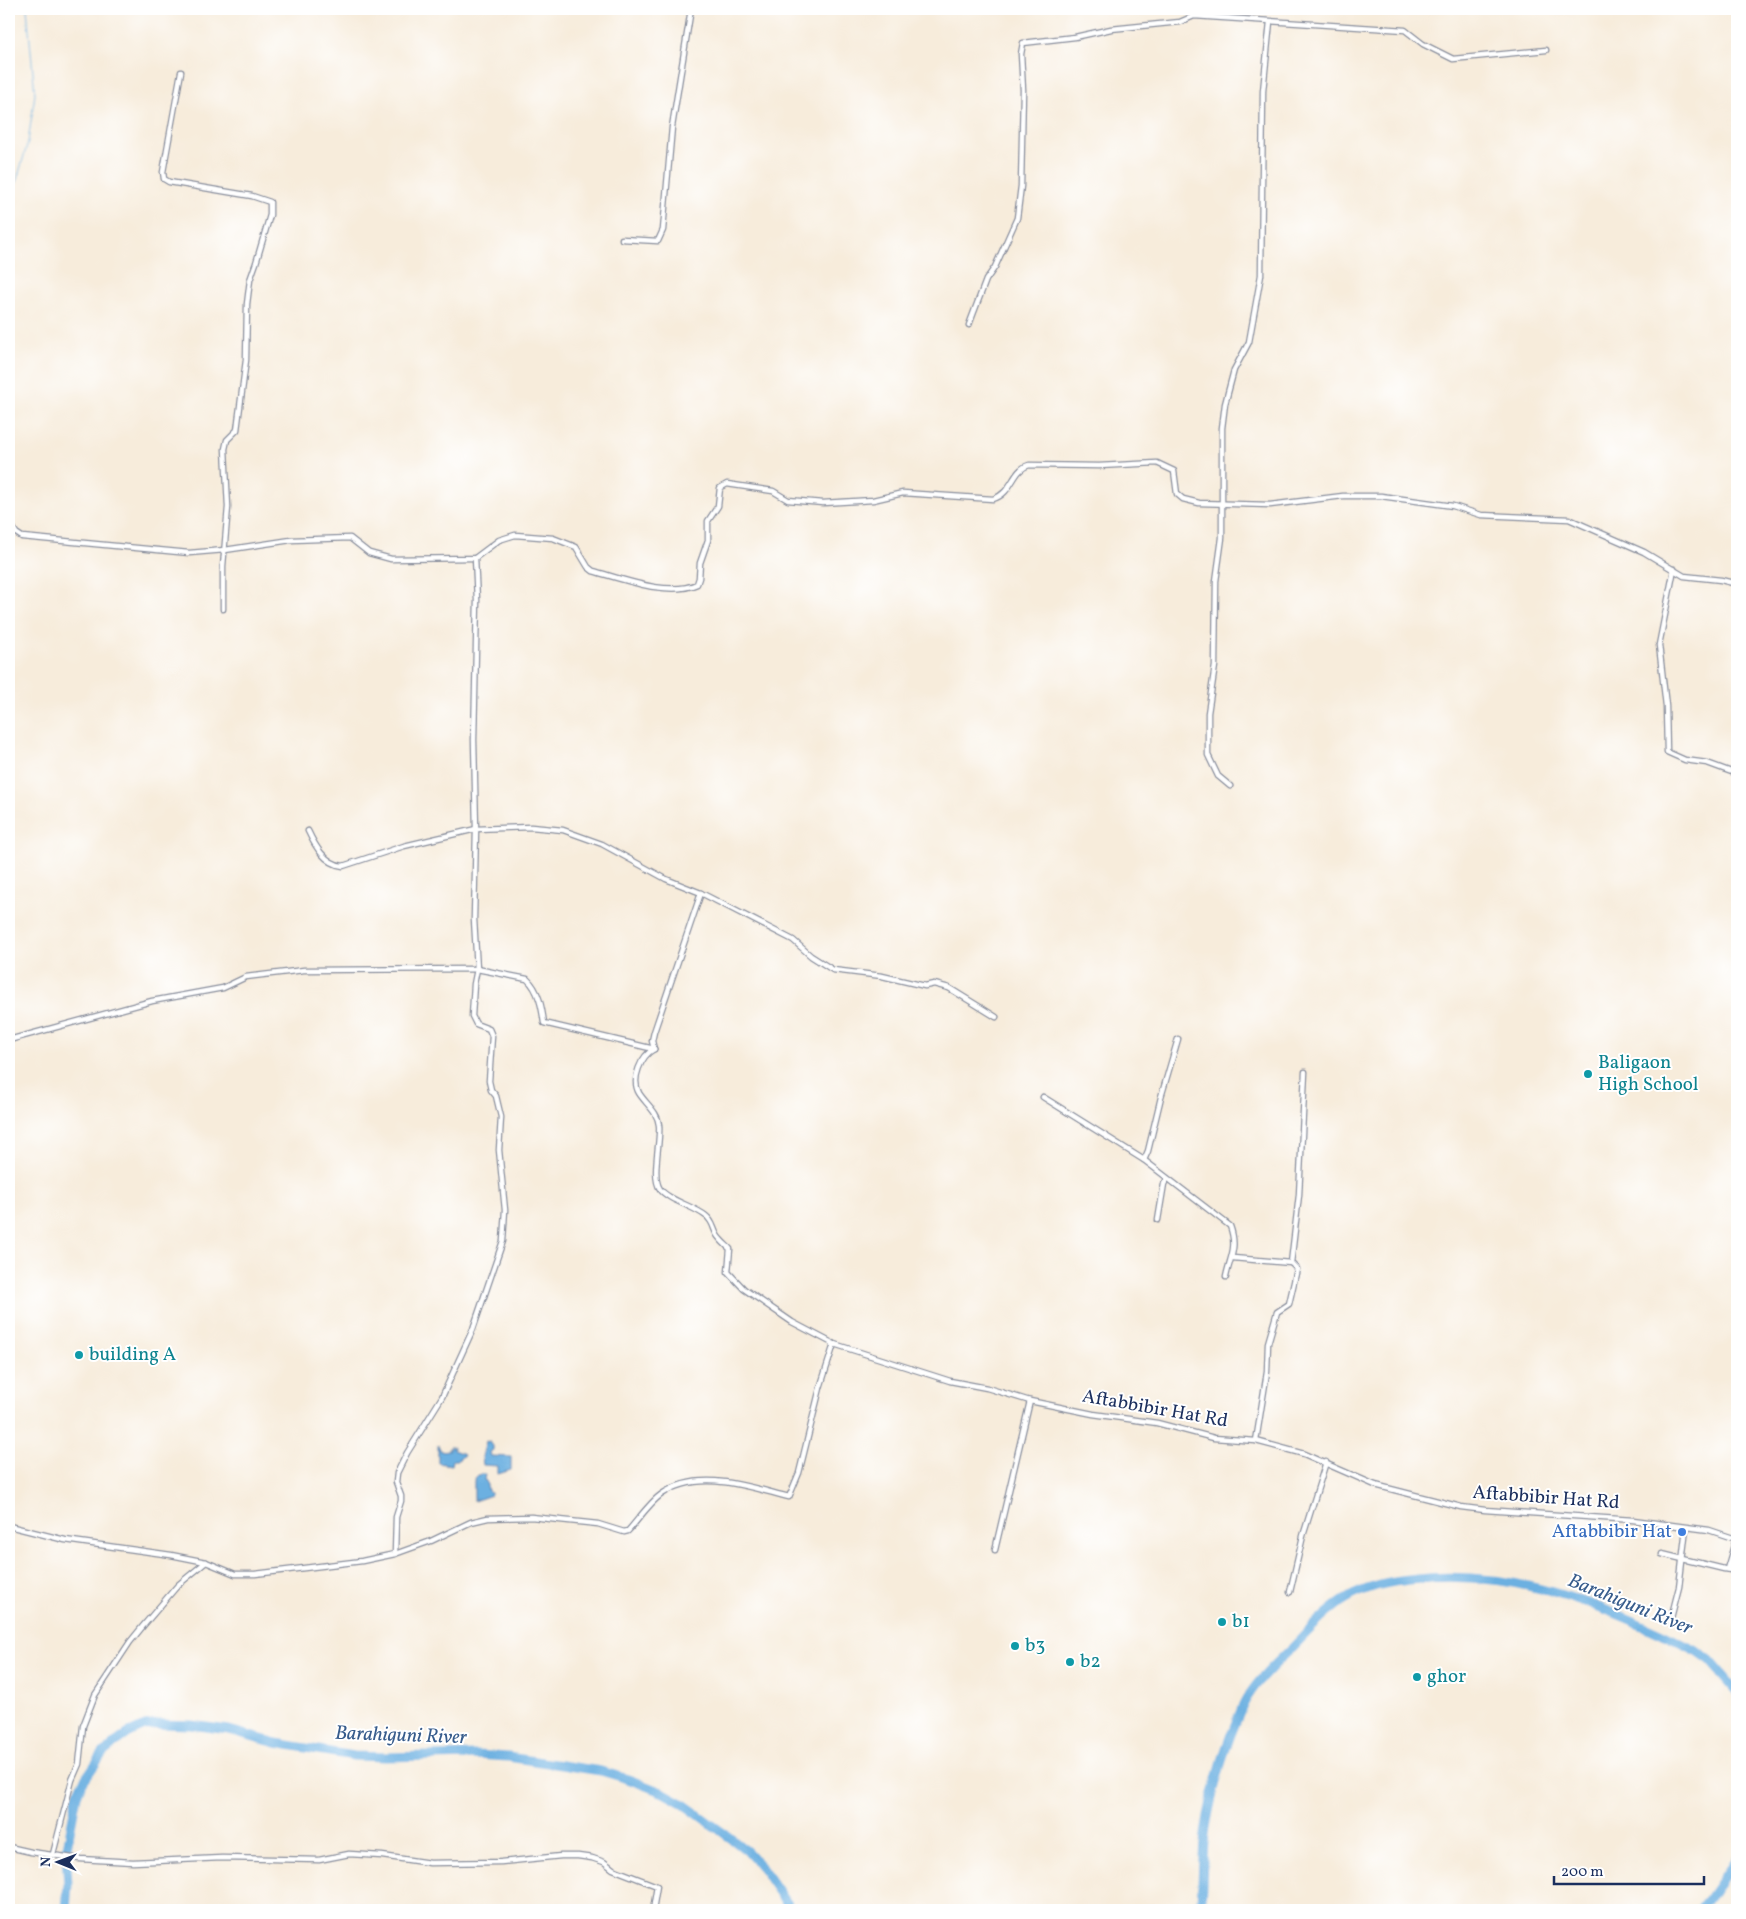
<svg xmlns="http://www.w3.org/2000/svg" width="1746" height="1919" font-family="Vollkorn,serif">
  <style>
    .water { fill: #6cb0e1; stroke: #4470a0 }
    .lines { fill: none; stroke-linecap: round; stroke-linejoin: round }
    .stream { stroke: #6cb0e1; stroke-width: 1 }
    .river { stroke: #6cb0e1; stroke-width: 9 }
    .street-casing { stroke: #898e9c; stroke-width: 7 }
    .street { stroke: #fff; stroke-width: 4.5 }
    .culture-dot { fill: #0f9aa8; stroke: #fff; stroke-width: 2 }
    .shop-dot { fill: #3f7fe0; stroke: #fff; stroke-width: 2 }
    .labels { text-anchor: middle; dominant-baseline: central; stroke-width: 4; stroke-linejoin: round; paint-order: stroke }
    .culture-label { font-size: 19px; fill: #0d838f; stroke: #fff; text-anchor: start }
    .street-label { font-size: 19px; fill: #1b2f5e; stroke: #fff }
    .shop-label { font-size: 19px; fill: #366cbe; stroke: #fff; text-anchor: end }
    .water-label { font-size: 20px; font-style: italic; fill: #375c8c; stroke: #fff }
  </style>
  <rect width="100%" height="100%" fill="#fff"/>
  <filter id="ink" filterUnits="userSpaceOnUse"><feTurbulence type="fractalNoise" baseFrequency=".02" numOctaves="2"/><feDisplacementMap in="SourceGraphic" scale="10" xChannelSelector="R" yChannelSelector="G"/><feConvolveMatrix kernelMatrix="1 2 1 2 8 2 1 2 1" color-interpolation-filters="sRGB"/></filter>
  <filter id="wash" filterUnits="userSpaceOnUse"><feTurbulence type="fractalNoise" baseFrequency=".0096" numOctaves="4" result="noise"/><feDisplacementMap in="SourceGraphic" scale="20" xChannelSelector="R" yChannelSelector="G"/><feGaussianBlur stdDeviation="1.12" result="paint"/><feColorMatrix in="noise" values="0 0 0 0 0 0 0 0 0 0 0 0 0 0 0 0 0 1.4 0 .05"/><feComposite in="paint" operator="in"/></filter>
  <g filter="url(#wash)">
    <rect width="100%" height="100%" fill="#f7ecdb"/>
    <g class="water">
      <polygon points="486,1441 490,1442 493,1446 493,1450 490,1452 491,1456 511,1457 511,1470 498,1474 498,1466 483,1465 482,1457"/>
      <polygon points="438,1445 441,1451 449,1450 449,1447 453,1447 453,1450 464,1454 462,1457 459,1458 459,1460 453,1460 452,1465 438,1463"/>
      <polygon points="481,1474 485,1474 484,1480 486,1481 488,1491 491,1493 491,1495 474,1501 474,1480 477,1476 480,1476"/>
    </g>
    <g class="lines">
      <polyline class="stream" points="9,207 28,142 35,94 27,9"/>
      <g class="river">
        <polyline points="66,1910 68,1884 66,1853 77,1795 81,1785 103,1753 115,1743 129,1733 145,1726 160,1724 191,1725 229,1730 276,1743 354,1756 386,1757 476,1755 508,1757 601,1771 628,1779 664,1793 682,1803 729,1837 747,1851 762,1868 791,1910"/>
        <path d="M1200,1910C1203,1888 1202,1865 1204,1842C1208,1806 1222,1755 1236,1722C1240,1713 1243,1703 1249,1695C1261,1676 1279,1661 1295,1645C1314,1625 1336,1601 1362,1591C1384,1582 1406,1580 1429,1578C1523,1572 1612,1608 1695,1650L1709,1660L1737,1692"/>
        <polyline points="1701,1910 1737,1858"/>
      </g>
    </g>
  </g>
  <g filter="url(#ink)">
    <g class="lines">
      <defs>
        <g id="street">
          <polyline points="181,72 163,172 164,179 169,182 252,196 270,202 270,215 256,263 250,280 247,304 246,360 237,430 227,440 225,449 228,507 223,566 223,609"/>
          <polyline points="622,239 658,241 663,230 672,127 691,9"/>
          <polyline points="969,325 986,280 995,267 1017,218 1021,186 1023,90 1021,54 1023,43 1075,37 1111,29 1180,22 1194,16 1405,30 1423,44 1453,59 1546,50"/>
          <path d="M9,521L16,533L22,537L189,553L225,550L291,540L350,538L369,553L391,559L475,558L499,540L515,535L553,538L576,547L588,567L593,571C623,579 668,597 697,584L699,578L700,563L708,540V521L718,506L720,488L727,484L773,491L788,500L823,503L873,500L903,493L993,499C1013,493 1012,470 1029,465L1099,466L1157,463L1174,471L1177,494L1183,499L1199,503L1270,505L1343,496H1381L1453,506L1481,515L1569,519L1644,552L1684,576L1721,580L1737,584"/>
          <polyline points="1674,569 1659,645 1666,706 1667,752 1685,760 1707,763 1737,774"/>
          <polyline points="1230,786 1218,776 1208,755 1208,713 1215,666 1216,581 1222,538 1222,428 1225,404 1234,370 1249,342 1261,275 1263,91 1270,22"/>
          <path d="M308,831C315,846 325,864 343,866L404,846L476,829L531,827L563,830L602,844L666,879L701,893L793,940L811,956L833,970L882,976L925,986L934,984L949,988L996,1017"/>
          <path d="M9,1040L152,1001L223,988L246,977L304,970L477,969L527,979C539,990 542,1008 544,1023L654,1049"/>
          <path d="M654,1049C641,1056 631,1079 639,1093C645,1103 658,1112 659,1125C661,1140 651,1177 660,1189C669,1201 694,1206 706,1216C713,1221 713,1228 717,1235C720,1240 726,1245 730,1249L728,1272L744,1289L792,1322L834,1344L950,1381L987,1388L1030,1401L1093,1414L1157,1423L1214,1438L1256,1441L1304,1454L1375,1485L1461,1507L1485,1510L1633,1520L1709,1530L1736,1539L1727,1569"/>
          <polyline points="654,1049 652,1041 654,1032 701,893"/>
          <path d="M1043,1097L1144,1160L1230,1226C1238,1248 1230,1257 1226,1277"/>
          <polyline points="1144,1160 1148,1151 1161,1097 1178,1039"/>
          <polyline points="1158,1220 1164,1184 1167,1179"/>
          <polyline points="1233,1258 1291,1263 1299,1195 1305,1072"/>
          <polyline points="1256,1441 1267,1372 1268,1343 1277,1312 1289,1304 1297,1269 1291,1263"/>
          <path d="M9,1526L65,1540L171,1555L206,1562L235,1574H255L362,1561L395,1554L431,1541L471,1522L488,1518L531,1517L598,1524L624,1532L628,1531C638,1520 650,1502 662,1494C700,1468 749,1487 789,1497L799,1473L820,1388L834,1344"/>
          <polyline points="995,1550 1030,1401"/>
          <polyline points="395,1554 396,1517 401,1501 401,1496 396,1482 397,1473 407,1453 442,1397 473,1329 503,1241 505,1210 499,1150 501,1117 496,1096 491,1090 489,1081 492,1036 489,1029 476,1024 472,1016 474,984 477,969 474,919 476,829 474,740 477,600 475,558"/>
          <polyline points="1662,1554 1724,1569 1737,1571"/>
          <polyline points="1290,1592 1303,1536 1326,1462"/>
          <polyline points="1670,1622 1679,1587 1686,1528"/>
          <polyline points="9,1847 31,1852 80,1859 133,1862 222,1858 319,1860 349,1854 382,1856 430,1863 501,1862 561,1856 578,1856 592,1858 604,1862 613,1869 657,1886 653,1910"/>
          <polyline points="53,1854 72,1780 79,1764 83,1726 95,1695 130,1642 143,1626 178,1585 206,1562"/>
        </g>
      </defs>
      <use href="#street" class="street-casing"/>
      <use href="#street" class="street"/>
    </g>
  </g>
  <g class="culture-dot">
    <circle cx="1588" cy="1074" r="5"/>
    <circle cx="79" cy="1355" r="5"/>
    <circle cx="1222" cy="1622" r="5"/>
    <circle cx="1015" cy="1646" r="5"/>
    <circle cx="1070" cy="1662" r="5"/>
    <circle cx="1417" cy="1677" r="5"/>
  </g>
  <circle class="shop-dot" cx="1682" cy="1532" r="5"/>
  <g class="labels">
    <g class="culture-label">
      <text x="1598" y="1063">Baligaon<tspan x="1598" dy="22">High School</tspan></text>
      <text x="89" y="1355">building A</text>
      <text x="1232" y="1622">b1</text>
      <text x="1025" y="1646">b3</text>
      <text x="1080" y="1662">b2</text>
      <text x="1427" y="1677">ghor</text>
    </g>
    <g class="street-label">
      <text transform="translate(1155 1409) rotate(10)">Aftabbibir Hat Rd</text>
      <text transform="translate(1546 1498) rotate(4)">Aftabbibir Hat Rd</text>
    </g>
    <g class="shop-label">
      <text x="1672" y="1532">Aftabbibir Hat</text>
    </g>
    <g class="water-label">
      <text transform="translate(1630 1605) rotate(22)">Barahiguni River</text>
      <text transform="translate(401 1736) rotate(2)">Barahiguni River</text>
    </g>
  </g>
  <rect width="1746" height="1919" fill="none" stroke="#fff" stroke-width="30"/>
  <g transform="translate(58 1862) rotate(271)" stroke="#ffffff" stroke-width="4" paint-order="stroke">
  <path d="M0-4L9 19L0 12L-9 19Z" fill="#1b2f5e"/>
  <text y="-8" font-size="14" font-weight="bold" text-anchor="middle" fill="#1b2f5e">N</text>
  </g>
  <path d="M1554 1876v8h150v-8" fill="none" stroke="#1b2f5e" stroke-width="2.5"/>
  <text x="1561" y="1876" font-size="15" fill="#1b2f5e" stroke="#ffffff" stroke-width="4" paint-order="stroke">200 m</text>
</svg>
